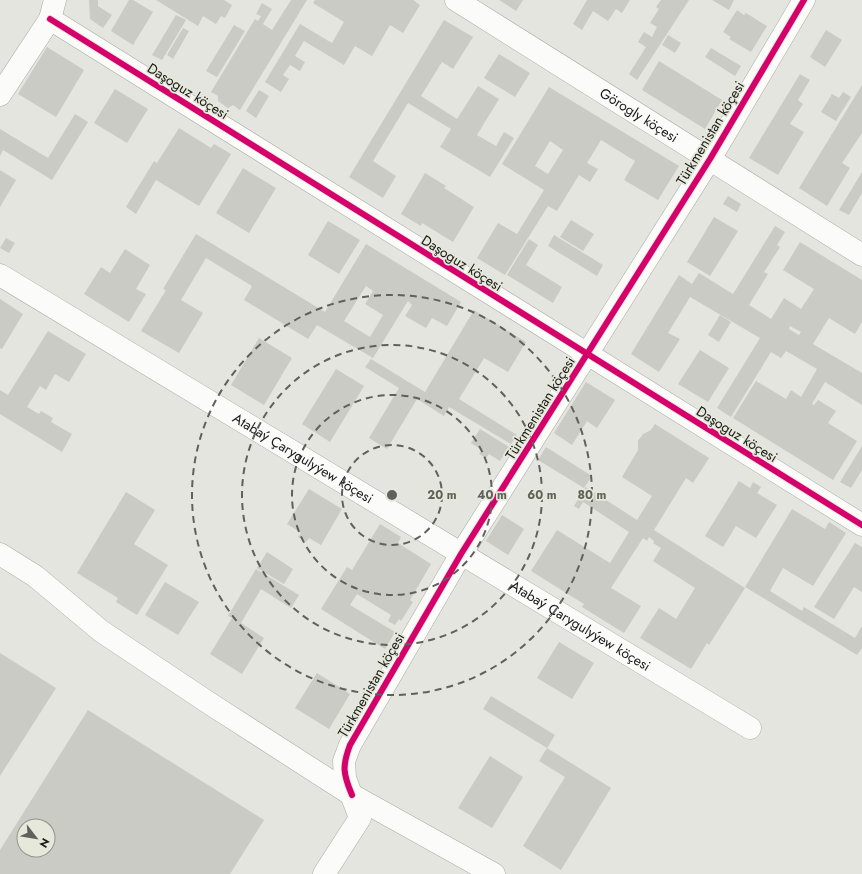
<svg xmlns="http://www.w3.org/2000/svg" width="862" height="874" font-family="Jost,sans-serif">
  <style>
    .building { fill: #cacbc5; fill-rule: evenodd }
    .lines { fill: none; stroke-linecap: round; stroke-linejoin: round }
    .minor-casing { stroke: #abaca8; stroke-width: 23 }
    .minor { stroke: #fbfbfa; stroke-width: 22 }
    .cycleway-casing { stroke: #e5e8db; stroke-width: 8 }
    .cycleway { stroke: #d6006c; stroke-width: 6 }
    .ring { fill: none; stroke: #60615c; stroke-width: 2; stroke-dasharray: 7 5 }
    .labels { text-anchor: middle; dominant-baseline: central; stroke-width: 3.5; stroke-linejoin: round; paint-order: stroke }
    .street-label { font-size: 14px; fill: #191a16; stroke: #e5e8db }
    .centre { fill: #60615c; stroke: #e5e8db; stroke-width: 2 }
    .ring-label { font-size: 12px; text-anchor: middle; font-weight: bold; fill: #60615c; stroke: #e5e8db; stroke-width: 3.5; stroke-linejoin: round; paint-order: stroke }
  </style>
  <rect width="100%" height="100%" fill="#e4e5de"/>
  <g class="building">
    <polygon points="89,0 98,0 98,6 112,15 103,28 90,19"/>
    <polygon points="129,0 133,0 153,12 133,45 111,31"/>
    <polygon points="156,0 224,0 232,5 225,18 221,16 216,24 203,16 198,26"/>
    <polygon points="291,0 307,0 240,110 233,105 228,108 218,101 218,96 211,92 255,19 258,21 261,16 256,14 262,3 272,9 263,24 272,30"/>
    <polygon points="315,0 413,0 420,5 403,33 390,25 372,56 355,46 344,65 304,41 295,56 305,62 300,71 290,65 283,75 289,79 281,92 265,82 300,24 332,43 344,22 313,3"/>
    <polygon points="499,0 523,0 516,11"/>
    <polygon points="587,0 630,0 622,13 616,9 608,21 593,11 582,30 573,24"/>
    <polygon points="661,0 689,0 637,80 629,74 646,47 638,42 644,32 652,37 657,27 650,23 659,9 656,7"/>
    <polygon points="712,0 734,0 729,10"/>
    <polygon points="737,10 744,15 746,13 767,26 751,52 729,39 731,37 723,32"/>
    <polygon points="176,15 186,20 162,60 152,55"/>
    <polygon points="444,20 473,37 453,69 442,62 421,96 457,119 478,86 499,99 477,135 496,146 504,132 514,138 490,177 440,147 451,129 408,103 373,161 396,176 383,198 349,177"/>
    <polygon points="234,25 245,31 217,77 206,71"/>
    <polygon points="183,28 189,31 173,59 167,55"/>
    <polygon points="826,30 842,40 825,67 810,57"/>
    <polygon points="668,35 681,43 675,53 662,45"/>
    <polygon points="47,47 84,70 56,117 18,94"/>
    <polygon points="711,48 741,66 735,76 705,57"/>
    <polygon points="499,54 530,73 515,97 484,78"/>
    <polygon points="659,61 722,100 705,129 642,90"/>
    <polygon points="800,74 810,80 798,100 803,104 790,124 804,132 778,175 749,158"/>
    <polygon points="862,85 862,133 842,163 850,168 827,206 799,188"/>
    <path d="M549,87L679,166L658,200L624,180L635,161L601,140L587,163L598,169L590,182L579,175L557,211L548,206L505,275L477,258L498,223L517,234L544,190L502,164ZM550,141L563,150L548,174L535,166Z"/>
    <polygon points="115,89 148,109 127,143 94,123"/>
    <polygon points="259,90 269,96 256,118 246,111"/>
    <polygon points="843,92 851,97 836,121 821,112 832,94 839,98"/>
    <polygon points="75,114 88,122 52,180 3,150 0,156 0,129 48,158"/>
    <polygon points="179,128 211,148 214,144 231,154 199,206 156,180 136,214 126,207 154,161 157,163"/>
    <polygon points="243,168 276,188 249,233 216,213"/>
    <polygon points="0,170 16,180 0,207"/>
    <polygon points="862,172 862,193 849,215 839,210"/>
    <polygon points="425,173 446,186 444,188 474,207 453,242 422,223 421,226 401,214"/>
    <polygon points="728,196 741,204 737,212 723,204"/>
    <polygon points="714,217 738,231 710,276 687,262"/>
    <polygon points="571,220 594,234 583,251 560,237"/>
    <polygon points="328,221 360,240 339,274 308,255"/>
    <path d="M775,226L785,232L777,245L780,247L764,272L768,274L749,305L771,319L784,298L801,309L814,289L783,270L800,242L862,280V322L855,334L829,318L813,344L862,373V405L825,382L812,404L814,405L818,400L836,411L828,423L857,441L833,480L733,418L756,381L786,399L791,390L801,397L817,369L786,351L781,358L771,352L731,417L717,408L760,338L690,297L668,333L680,339L659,372L631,354L679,275L692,284L699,273L733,294ZM790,326L801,332L799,335L789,329Z"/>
    <path d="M196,234L325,312L366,244L461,302L447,326L432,318L426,328L405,316L412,305L408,301L373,358L317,325L308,339L244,300L252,286L206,258L181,300L203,313L179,353L141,331L166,290L163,289ZM366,286L373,291L365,304L383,315L370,337L344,321Z"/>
    <polygon points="554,235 603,265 597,276 548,246"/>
    <polygon points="6,238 15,243 9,253 0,248"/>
    <polygon points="529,239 538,245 526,265 562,287 553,303 507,275"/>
    <polygon points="125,249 150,265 136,289 146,294 129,322 84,294 101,267 110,273"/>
    <polygon points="0,299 23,314 2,349 0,348"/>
    <polygon points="474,310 526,342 508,372 484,358 459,399 517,435 511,444 449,407 444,416 417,399 387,449 369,438 399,388 365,367 371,359 425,392"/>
    <polygon points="720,315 731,322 719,342 708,335"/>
    <polygon points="48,331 86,354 69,382 55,374 46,390 40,386 27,407 39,414 41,411 53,418 51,422 72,434 62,452 0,414 0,390 8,395"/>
    <polygon points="259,338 292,358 264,405 231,385"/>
    <polygon points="700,350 729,368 708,402 678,384"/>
    <polygon points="336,369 364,386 330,442 302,424"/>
    <polygon points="586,382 615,400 597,428 587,421 572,445 554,433"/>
    <polygon points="655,424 709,458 693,483 686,478 654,530 745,588 709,645 707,643 691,669 640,638 659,608 676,619 695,588 653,561 661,548 653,543 654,541 649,537 647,541 643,538 611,588 641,606 624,633 582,607 584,604 531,571 557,530 610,563 629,532 583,502 579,509 574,506 586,487 637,520 652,496 622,477 638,450 638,441 643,434 651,430"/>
    <polygon points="480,429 509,447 500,461 489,454 486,458 479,454 482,450 471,443"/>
    <polygon points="862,446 862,470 851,488 840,482"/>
    <polygon points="546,447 592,476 584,488 538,460"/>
    <polygon points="739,481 750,488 753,482 761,487 757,493 777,505 756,538 736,526 723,547 705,536"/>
    <polygon points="309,489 342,509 321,545 309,538 306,542 298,537 301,533 287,524"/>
    <polygon points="126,492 155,510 134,544 168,565 137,615 116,602 118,598 77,573"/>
    <polygon points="792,509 825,529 829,522 846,533 813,586 783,568 770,591 802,611 804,607 855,638 862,626 862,648 857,655 745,587"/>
    <polygon points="502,515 524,529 508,555 486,541"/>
    <polygon points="380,524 401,537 398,543 431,564 410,600 413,602 401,621 399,619 395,625 388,621 391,615 357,594 350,605 395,632 385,649 321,609 347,567 352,570"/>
    <polygon points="855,543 862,547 862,592 854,587 834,619 814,607"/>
    <polygon points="267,552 293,569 284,584 257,568"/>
    <polygon points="256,569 299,595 291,608 261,589 241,623 264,638 242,674 210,654 232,618 228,616"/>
    <polygon points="165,582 199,602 178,635 145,615"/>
    <polygon points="559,642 594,663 572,699 537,678"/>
    <polygon points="0,653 56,688 0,776"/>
    <polygon points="317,673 350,694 329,729 295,708"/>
    <polygon points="491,696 555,735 547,748 483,709"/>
    <path d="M88,710L264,820L230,874H0V850ZM24,826H48V850H24Z"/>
    <polygon points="547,748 611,788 561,870 523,846 565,777 539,761"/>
    <polygon points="490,756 523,777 492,828 458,808"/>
  </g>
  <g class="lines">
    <defs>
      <g id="minor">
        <path id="s1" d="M456,0L862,255"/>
        <polyline points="50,19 862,525"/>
        <polyline points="0,95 50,19 55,0"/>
        <path id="s2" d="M0,275L750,728"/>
        <polyline points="0,554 35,576 101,631 212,705 352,795 494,874"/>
        <polyline points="324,874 360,818 345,778 344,761 350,745 461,554 710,159 804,0"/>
      </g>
    </defs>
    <use href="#minor" class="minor-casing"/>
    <use href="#minor" class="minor"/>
    <defs>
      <g id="cycleway">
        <polyline points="50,19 862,525"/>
        <path d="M352,795C343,774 342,766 350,745L461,554L710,159L804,0"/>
      </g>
    </defs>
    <use href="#cycleway" class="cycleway-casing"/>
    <use href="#cycleway" class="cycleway"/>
  </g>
  <g class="ring">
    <circle cx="392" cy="495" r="50"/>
    <circle cx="392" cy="495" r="100"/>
    <circle cx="392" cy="495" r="150"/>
    <circle cx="392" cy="495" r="200"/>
  </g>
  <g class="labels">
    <g class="street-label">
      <text transform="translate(188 91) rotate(32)">Daşoguz köçesi</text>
      <text stroke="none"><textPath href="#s1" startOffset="216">Görogly köçesi</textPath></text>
      <text transform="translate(710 133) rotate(-59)">Türkmenistan köçesi</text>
      <text transform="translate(462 263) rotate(32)">Daşoguz köçesi</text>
      <text transform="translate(540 408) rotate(-58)">Türkmenistan köçesi</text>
      <text transform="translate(737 434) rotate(32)">Daşoguz köçesi</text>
      <text stroke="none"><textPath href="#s2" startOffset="354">Atabaý Çarygulyýew köçesi</textPath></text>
      <text stroke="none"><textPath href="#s2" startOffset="678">Atabaý Çarygulyýew köçesi</textPath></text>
      <text transform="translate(371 685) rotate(-60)">Türkmenistan köçesi</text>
    </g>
  </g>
  <circle cx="392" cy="495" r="6" class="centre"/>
  <g class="ring-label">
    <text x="442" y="499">20 m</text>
    <text x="492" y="499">40 m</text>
    <text x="542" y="499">60 m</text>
    <text x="592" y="499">80 m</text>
  </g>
  <g transform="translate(36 838) rotate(121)"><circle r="19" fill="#e5e8db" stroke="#93968c"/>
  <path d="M0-3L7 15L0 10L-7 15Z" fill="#60615c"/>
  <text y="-6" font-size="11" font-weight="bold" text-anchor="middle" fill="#191a16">N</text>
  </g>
</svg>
